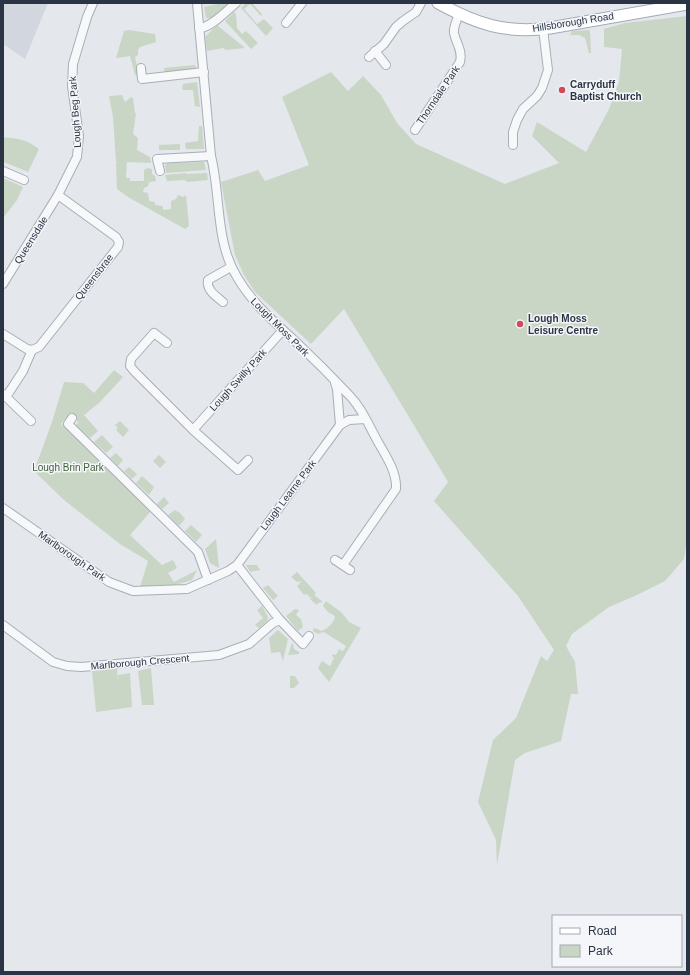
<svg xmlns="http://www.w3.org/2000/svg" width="690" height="975" font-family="Arial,sans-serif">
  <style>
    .built { fill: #d2d6de }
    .green { fill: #c9d6c5 }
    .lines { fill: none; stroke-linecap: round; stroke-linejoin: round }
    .minor-casing { stroke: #a9aeb7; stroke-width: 10 }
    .major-casing { stroke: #a3abb8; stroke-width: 13 }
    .minor { stroke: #f7f8fa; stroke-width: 8 }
    .major { stroke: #fff; stroke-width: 11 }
    .poi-dot { fill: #d1495b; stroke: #f4f6f9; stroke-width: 1.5 }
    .labels { text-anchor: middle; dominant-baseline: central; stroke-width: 3; stroke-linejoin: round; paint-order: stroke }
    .street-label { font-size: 10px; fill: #2b3445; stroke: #f4f6f9 }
    .poi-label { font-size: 10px; font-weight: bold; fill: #2b3445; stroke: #f4f6f9; text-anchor: start }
    .park-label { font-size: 10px; fill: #3f6138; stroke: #f4f6f9 }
  </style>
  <rect width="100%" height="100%" fill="#e4e7ec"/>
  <polygon class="built" points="3,3 48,3 25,59 3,44"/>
  <g class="green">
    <polygon points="222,3 231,3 212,18 206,18 204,7"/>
    <polygon points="246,3 252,3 262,14 261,16 250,4 244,9 257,24 264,19 273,28 266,36 241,8"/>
    <polygon points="234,12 236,14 237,28 242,34 246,31 258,43 251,49 225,21"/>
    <polygon points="687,16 687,540 684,559 665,581 637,595 609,607 572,634 566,646 575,662 578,694 571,694 561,741 525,753 515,760 497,865 496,840 478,802 493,740 516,718 541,656 547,661 554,650 518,596 434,501 448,482 344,309 311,344 255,292 244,275 235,255 221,182 258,170 265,181 309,165 282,97 331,72 348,91 363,76 381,95 397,123 416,144 505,184 559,163 532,136 537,122 586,152 609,109 619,82 622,49 604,47 604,29 625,23"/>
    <polygon points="217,25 245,48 226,50 223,48 207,51 205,37"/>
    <polygon points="129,30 155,34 156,42 140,47 138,50 138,55 135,57 139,75 135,75 130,56 116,58 124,31"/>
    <polygon points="589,30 590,32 591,53 589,53 585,38 579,35 570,35 572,31"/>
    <polygon points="195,65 196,68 194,70 165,74 164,68"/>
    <polygon points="197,82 200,107 195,106 193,90 184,90 182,89 183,84"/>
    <polygon points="122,95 125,102 131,97 133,98 135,113 136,113 133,134 138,138 137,150 150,157 151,163 127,162 126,178 130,178 130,181 144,181 144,170 147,168 152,169 152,174 155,176 156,181 149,182 148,186 144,188 143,192 148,193 149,201 155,202 155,205 163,206 163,210 171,209 171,201 176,199 178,195 183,197 186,195 189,226 185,229 128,197 117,189 116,163 118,162 116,162 113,117 109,96"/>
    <polygon points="199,126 202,126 204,149 186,149 185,143 198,141"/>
    <path d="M3,137C18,139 26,139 39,149L28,172L4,162Z"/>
    <polygon points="180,144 180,150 159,150 159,145"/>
    <polygon points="204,162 206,170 166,173 165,165 168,163"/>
    <polygon points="186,173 186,174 207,173 208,180 187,182 185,180 167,181 165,175"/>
    <polygon points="3,178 23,187 17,200 3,218"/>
    <polygon points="114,370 123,377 100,402 84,415 98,431 90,438 76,425 79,422 77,422 77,418 70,413 61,424 151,511 130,535 162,565 173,560 177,568 168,573 174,582 197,570 192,580 175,585 140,587 148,561 120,544 64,500 34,471 52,422 64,382 83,383 94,393"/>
    <polygon points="120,421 129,430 123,437 116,430 118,428 115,425"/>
    <polygon points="102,435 113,447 106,453 94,442"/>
    <polygon points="116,453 123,460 118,466 110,458"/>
    <polygon points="159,455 166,462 160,468 153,461"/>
    <polygon points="129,467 137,474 132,479 124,471"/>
    <polygon points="142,476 154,487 149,495 136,483"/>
    <polygon points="164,497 169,503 162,509 157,504"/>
    <polygon points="175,510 180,513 185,519 179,526 168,515"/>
    <polygon points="191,525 202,535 196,542 185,531"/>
    <polygon points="216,539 219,568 210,563 205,549"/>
    <polygon points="246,565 257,565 260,570 250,572"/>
    <polygon points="297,572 316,593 314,595 323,602 318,603 317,605 310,599 313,596 310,598 307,594 304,595 297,586 302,581 297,582 291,577"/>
    <polygon points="268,585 278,596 273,600 263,588"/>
    <path d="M326,601L342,613L349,622L361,628L329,682L318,668L322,661L330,666L334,658L332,656L333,654L336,655L339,649L342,651L344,650L346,646L324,632L318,634L313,631L314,628L322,631C328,628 334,623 335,616L328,612L323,606Z"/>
    <polygon points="262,606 268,617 267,621 259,628 255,625 263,618 257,610"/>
    <polygon points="295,609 299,610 296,615 301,619 303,627 298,631 286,616"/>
    <polygon points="278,630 288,639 283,661 280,652 271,653 269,638"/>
    <polygon points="292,643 293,644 294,649 299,652 299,654 288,655"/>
    <polygon points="117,668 118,685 118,675 130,673 132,707 96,712 92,671"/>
    <polygon points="151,668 154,705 142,705 138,671"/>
    <polygon points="290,676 295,676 299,683 294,688 290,688"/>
  </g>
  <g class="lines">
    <defs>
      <g id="minor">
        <path d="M197,3L211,156C221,196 215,241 237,277C252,303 274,322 296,342C314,359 332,377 349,395C362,408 369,426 378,442C386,456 397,472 396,489L343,565"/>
        <polyline points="286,23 302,3"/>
        <path d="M199,28C211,28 227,10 236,3"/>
        <polyline points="375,51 386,65"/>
        <polyline points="369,57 384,44 396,27 403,21 416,12 421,3"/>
        <polyline points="141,68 142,79 204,72"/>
        <path d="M415,130L460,62C463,51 456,43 454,33C453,27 457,20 459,14"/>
        <polyline points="513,145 513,132 517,120 523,109 537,96 542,88 548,70 543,29"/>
        <polyline points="3,171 24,180"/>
        <polyline points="160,171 157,159 211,156"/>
        <polyline points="3,284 58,195 77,157 79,136 72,86 73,64 87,17 93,3"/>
        <path d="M223,302C216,296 206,290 208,280L231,267"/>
        <polyline points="3,334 27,349 32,350"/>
        <polyline points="167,343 154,333 131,359 130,366 135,372 193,430 283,330"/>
        <polyline points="32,350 39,347 118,247 119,242 116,237 58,195"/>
        <polyline points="335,383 337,389 340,425"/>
        <polyline points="3,394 31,421"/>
        <polyline points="6,397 23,371 32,350"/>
        <polyline points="72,418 68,424 198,552 208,580"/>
        <polyline points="193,430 238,470 248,460"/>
        <polyline points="3,508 109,582 133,591 187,589 228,571 237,565 340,425 349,420 365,419"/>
        <polyline points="335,560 350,570"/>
        <polyline points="237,565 280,620 303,644 309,636"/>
        <polyline points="3,625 53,662 67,666 81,667 219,655 249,644 273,623 280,620"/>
      </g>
      <path id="major" d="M438,3C477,24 505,34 550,28L687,4"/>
    </defs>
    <use href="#minor" class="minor-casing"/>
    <use href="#major" class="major-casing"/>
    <use href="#minor" class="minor"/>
    <use href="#major" class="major"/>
  </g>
  <g class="poi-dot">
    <circle cx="562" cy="90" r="4"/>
    <circle cx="520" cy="324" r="4"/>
  </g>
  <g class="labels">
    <g class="street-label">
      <text transform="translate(573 22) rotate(-9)">Hillsborough Road</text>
      <text transform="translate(438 95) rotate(-56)">Thorndale Park</text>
      <text transform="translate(75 112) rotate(-94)">Lough Beg Park</text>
      <text transform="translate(31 240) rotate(-58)">Queensdale</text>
      <text transform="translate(94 277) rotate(-52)">Queensbrae</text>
      <text transform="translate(280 327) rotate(45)">Lough Moss Park</text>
      <text transform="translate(238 380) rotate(-48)">Lough Swilly Park</text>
      <text transform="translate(288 495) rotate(-53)">Lough Learne Park</text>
      <text transform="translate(72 556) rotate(35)">Marlborough Park</text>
      <text transform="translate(140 662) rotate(-5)">Marlborough Crescent</text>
    </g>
    <g class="poi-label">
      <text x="570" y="84">Carryduff<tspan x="570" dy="12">Baptist Church</tspan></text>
      <text x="528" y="318">Lough Moss<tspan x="528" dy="12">Leisure Centre</tspan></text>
    </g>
    <g class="park-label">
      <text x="68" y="467">Lough Brin Park</text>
    </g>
  </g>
  <rect width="690" height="975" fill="none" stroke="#2b3445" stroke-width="8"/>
  <rect x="552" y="915" width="130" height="52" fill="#f4f6f9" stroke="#a4a8b1"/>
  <rect x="560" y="928" width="20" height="6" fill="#ffffff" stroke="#a4a8b1"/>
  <text x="588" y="935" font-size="12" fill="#2b3445">Road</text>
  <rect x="560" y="945" width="20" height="12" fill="#c9d6c5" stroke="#a4a8b1"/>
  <text x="588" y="955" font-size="12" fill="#2b3445">Park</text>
</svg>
